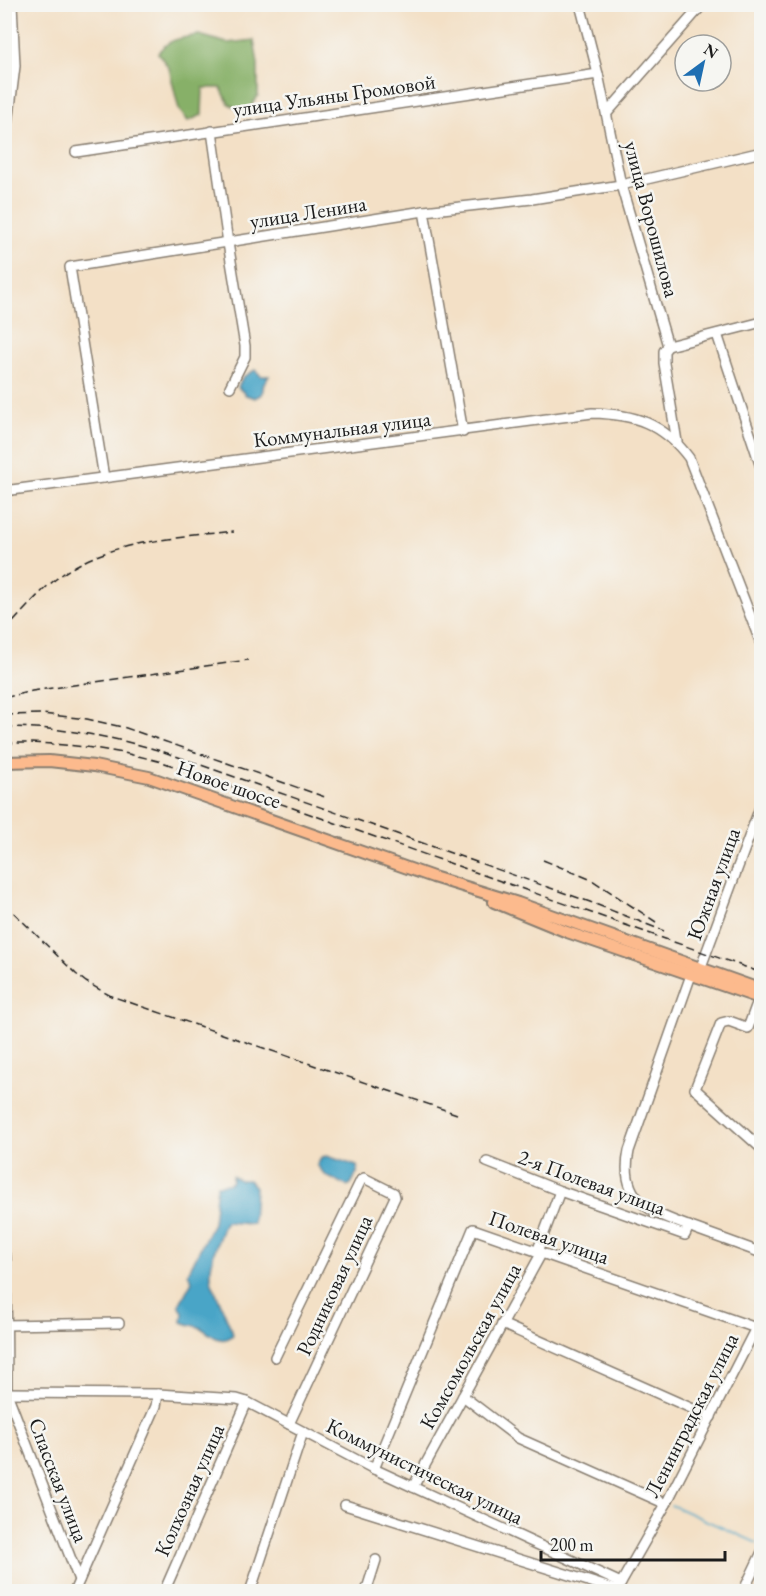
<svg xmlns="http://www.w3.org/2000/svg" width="766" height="1596" font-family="'EB Garamond',serif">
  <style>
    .forest { fill: #87b067; stroke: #526642; stroke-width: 1.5 }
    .water { fill: #49a5c7; stroke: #326072; stroke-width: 1.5 }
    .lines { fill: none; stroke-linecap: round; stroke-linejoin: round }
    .stream { stroke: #49a5c7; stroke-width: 1.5 }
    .minor-casing { stroke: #887e71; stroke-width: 12 }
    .major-casing { stroke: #887e71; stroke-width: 14 }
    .minor { stroke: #fff; stroke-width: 9 }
    .major { stroke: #fcba8d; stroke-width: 10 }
    .rail { stroke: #1c1c1c; stroke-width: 1.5; stroke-dasharray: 9 4.5; stroke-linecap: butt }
    .labels { text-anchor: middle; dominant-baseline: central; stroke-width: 5; stroke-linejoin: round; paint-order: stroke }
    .street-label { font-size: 21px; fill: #1c1c1c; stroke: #f6f6f2 }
  </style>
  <rect width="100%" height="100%" fill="#f6f6f2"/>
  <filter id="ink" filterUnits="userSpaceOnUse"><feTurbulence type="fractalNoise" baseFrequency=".0167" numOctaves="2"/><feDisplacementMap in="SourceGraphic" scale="12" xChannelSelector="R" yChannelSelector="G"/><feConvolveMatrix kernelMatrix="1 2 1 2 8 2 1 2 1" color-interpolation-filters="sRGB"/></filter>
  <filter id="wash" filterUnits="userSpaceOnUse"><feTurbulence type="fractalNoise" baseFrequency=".008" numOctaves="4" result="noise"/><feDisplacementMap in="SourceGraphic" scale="24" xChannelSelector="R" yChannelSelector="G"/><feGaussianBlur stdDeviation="1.35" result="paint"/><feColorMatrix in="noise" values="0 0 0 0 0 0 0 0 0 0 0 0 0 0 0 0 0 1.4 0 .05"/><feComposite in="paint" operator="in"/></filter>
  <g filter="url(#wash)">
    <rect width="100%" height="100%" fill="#f3e0c6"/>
    <path class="forest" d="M199,35L227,43L254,40L258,64V96L246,113L229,104L221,88H203L202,115L188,121L179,110L169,68L158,53C168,38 183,38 199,35Z"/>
    <g class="water">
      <polygon points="255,370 261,376 269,376 264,383 262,394 255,398 246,395 238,387 243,377"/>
      <polygon points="327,1156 357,1166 358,1171 351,1184 347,1186 326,1176 317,1165 322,1157"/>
      <path d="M232,1176L240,1180H249L255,1187L253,1223L250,1224L226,1222L224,1224C218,1242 207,1265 212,1283L232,1331L233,1335C221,1346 211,1334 201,1328C196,1325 188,1325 182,1322L183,1313L179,1305L192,1281L188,1273L213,1223L217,1185L228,1184L232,1181Z"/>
    </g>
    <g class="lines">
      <polyline class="stream" points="671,1505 757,1543"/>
    </g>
  </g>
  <g filter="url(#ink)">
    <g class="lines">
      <defs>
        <g id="minor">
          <polyline points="580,4 598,74 621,185 668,346 664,351 664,363 677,442"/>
          <polyline points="607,113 703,4"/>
          <polyline points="212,131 228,243 245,346 245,357 230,387"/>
          <polyline points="76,152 598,74"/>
          <polyline points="4,157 15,66 12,4"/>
          <polyline points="424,211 463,432"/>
          <polyline points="717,334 762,470"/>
          <polyline points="668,346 762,322"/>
          <polyline points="104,478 70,267 424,211 532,199 621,185 762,152"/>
          <path d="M4,491L592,413C634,414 663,423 689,458L762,646"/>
          <path d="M691,975L629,1151C618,1203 655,1214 696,1229C718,1237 740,1245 762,1253"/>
          <polyline points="698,975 762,802"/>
          <polyline points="762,1003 756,1006 748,1028 729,1021 721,1023 695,1089 762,1149"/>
          <polyline points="487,1162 560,1191 685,1235 689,1226"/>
          <polyline points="537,1252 560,1191"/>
          <polyline points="6,1257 7,1393 79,1580"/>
          <polyline points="502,1324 711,1417"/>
          <polyline points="4,1325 119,1323"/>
          <polyline points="275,1357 361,1180 364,1178 394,1193 395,1197 289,1424"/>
          <polyline points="4,1393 158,1394 237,1399 247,1402 374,1469 621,1583"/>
          <polyline points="463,1396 518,1438 666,1504"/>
          <polyline points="374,1469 473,1229 756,1328"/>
          <polyline points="413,1487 541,1254"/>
          <polyline points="345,1505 617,1590"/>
          <polyline points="74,1592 156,1406 158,1394"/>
          <polyline points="164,1592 247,1402"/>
          <polyline points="250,1592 303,1432"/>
          <polyline points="366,1592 376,1560"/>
          <polyline points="616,1592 666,1504 762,1316"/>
          <polyline points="743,1592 762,1552"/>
        </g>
        <g id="major">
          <polyline points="4,762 49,761 94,766 149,777 433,877 518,903 762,990"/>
          <polyline points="494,902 567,932 762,999"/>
        </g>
      </defs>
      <use href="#minor" class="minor-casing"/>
      <use href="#major" class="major-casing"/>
      <use href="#minor" class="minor"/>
      <use href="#major" class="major"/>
      <g class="rail">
        <path d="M4,632C21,614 37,594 56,579C106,540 171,539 232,532"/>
        <polyline points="4,698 32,691 248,660"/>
        <polyline points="4,715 42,714 87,719 126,728 325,797"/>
        <path d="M4,727C60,727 111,736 164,752L590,902L664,931"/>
        <path d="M4,743C58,742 110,748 162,762L762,973"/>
        <polyline points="543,860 592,880 656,922"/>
        <polyline points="4,903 76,974 86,982 111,996 457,1114"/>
      </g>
    </g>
  </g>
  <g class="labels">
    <g class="street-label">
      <text transform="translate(334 95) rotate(-8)">улица Ульяны Громовой</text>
      <text transform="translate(308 212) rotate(-9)">улица Ленина</text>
      <text transform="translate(652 219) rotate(75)">улица Ворошилова</text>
      <text transform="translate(342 429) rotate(-7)">Коммунальная улица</text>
      <text transform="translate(229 784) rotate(19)">Новое шоссе</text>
      <text transform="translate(713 884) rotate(-70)">Южная улица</text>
      <text transform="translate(592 1182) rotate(20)">2-я Полевая улица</text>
      <text transform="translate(549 1237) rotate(19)">Полевая улица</text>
      <text transform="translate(334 1285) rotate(-65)">Родниковая улица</text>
      <text transform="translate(470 1346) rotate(-61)">Комсомольская улица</text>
      <text transform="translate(691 1415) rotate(-63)">Ленинградская улица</text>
      <text transform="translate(425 1471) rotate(26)">Коммунистическая улица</text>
      <text transform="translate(59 1480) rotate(69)">Спасская улица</text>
      <text transform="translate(189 1490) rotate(-66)">Колхозная улица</text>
    </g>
  </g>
  <rect width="766" height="1596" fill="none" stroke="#f6f6f2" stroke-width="24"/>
  <g transform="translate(703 63) rotate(33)"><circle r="28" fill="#f6f6f2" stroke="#9f9f9c" stroke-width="1.5"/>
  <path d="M0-4.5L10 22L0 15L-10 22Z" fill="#1f6fb2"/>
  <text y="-9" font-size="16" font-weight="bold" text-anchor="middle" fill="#1c1c1c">N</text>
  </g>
  <path d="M541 1551v9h184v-9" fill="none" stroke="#1c1c1c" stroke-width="3"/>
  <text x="550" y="1551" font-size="18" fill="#1c1c1c" stroke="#f6f6f2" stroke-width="4.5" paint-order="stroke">200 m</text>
</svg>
